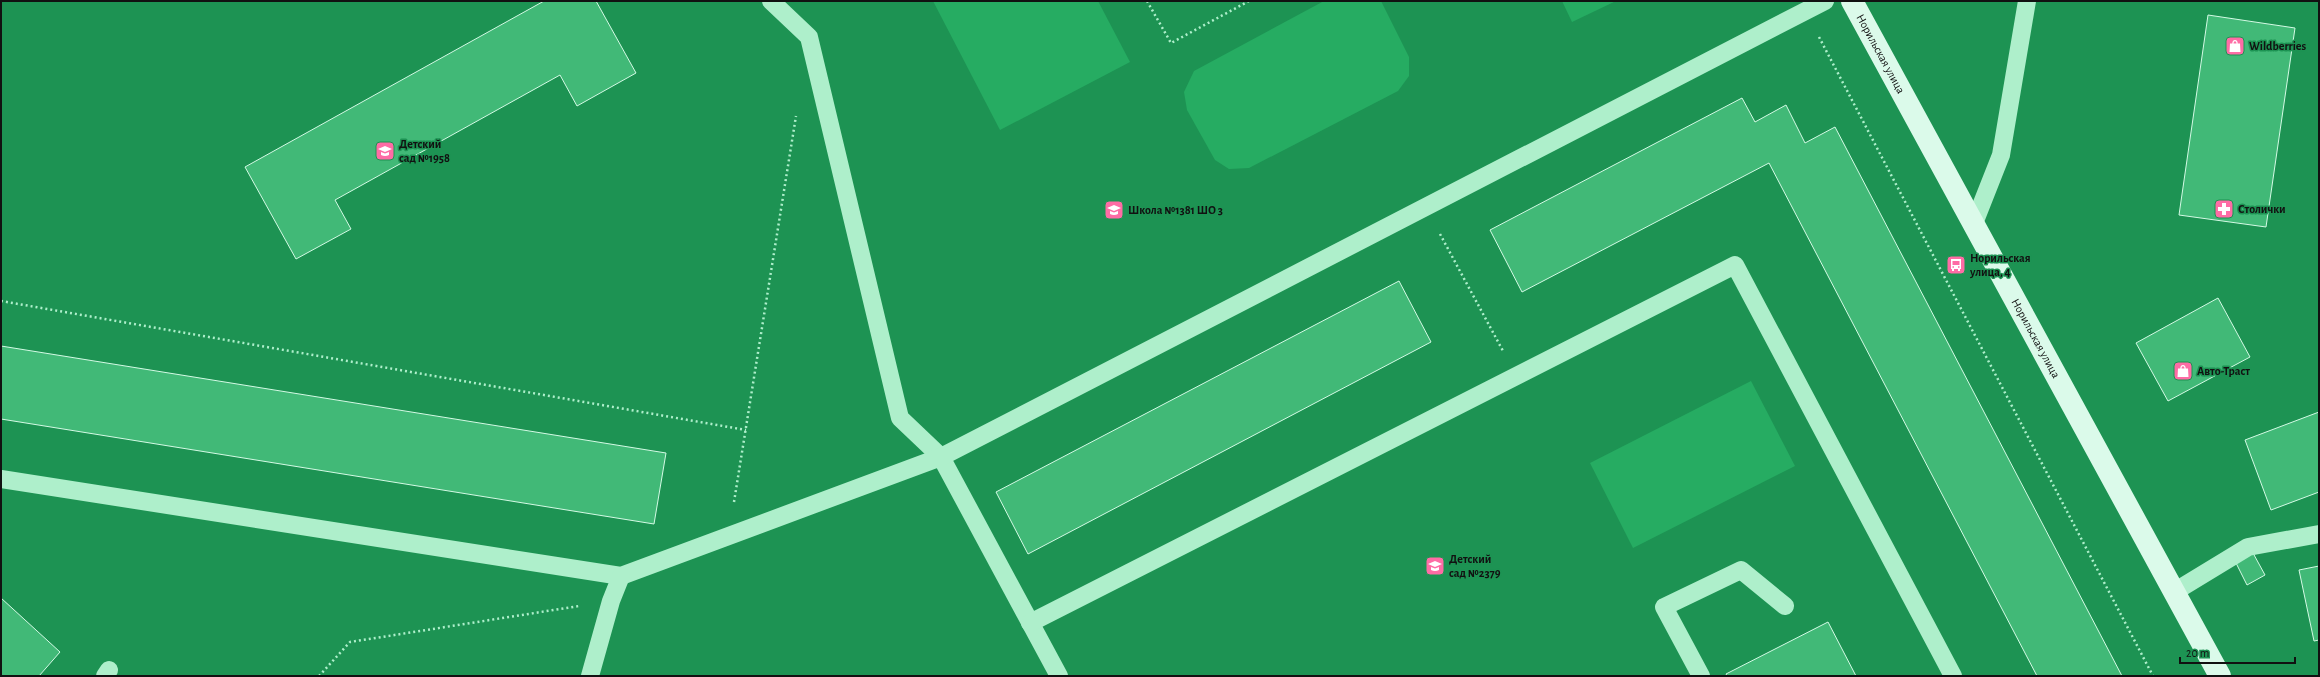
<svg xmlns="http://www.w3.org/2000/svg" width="2320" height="677" font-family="'Alegreya Sans',sans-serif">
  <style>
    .green { fill: #26ac62 }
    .building { fill: #41b977; stroke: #d4fae5 }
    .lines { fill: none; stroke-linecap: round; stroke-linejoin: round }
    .path { stroke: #aeefcb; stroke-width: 2.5; stroke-dasharray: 2 3; stroke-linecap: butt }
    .lane { stroke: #aeefcb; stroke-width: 18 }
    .secondary { stroke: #dbfaea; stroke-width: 22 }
    .labels { text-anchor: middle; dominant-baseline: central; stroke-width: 3; stroke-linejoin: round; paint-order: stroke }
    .poi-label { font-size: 12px; font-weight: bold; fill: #111; stroke: #1d9353; text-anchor: start }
    .street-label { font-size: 12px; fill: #111; stroke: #1d9353 }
  </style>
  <rect width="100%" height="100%" fill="#1d9353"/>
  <g class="green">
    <polygon points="933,1 1098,1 1130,62 1000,130"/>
    <polygon points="1324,1 1381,1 1409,57 1409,76 1398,91 1249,168 1229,169 1215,160 1187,110 1184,92 1194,71"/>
    <polygon points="1562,1 1616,1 1572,22"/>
    <polygon points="1751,381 1795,466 1633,548 1590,463"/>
  </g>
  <g class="building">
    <polygon points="544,1 596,1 636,73 577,106 560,75 335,200 351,229 296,259 245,167"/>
    <polygon points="2208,15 2295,28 2266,227 2179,215"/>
    <polygon points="1742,98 1755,122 1786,105 1805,143 1835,127 2122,676 2037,676 1769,163 1522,292 1490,230"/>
    <polygon points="1399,281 1431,342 1028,554 996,492"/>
    <polygon points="2218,298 2250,357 2168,401 2136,343"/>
    <polygon points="1,346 666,453 654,524 1,419"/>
    <polygon points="2319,412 2319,492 2271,510 2245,440"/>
    <polygon points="2253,553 2265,575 2247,585 2236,563"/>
    <polygon points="2319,566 2319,640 2314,641 2299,570"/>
    <polygon points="1,598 60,652 39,676 1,676"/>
    <polygon points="1828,622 1856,676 1727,676 1726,674"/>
  </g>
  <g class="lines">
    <g class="path">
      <polyline points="1147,1 1171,43 1249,1"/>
      <polyline points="1819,37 2153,676"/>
      <polyline points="1440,234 1503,351"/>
      <polyline points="1,301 746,430"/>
      <polyline points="734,502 796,116"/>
      <polyline points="319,676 350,642 579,606"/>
    </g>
    <g class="lane">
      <polyline points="771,1 809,37 900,418 941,457 1059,676"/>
      <polyline points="1973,226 2001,155 2027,1"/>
      <polyline points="1,479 621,576 941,457 1825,1"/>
      <polyline points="2174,592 2248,547 2319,534"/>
      <polyline points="1030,623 1735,265 1953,676"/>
      <polyline points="105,676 109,670"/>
      <polyline points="590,676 611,601 621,576"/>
      <polyline points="1701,676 1664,607 1741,570 1785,606"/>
    </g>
    <path class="secondary" id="s1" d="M1852,1L2220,676"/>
  </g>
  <defs>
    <symbol id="shop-square" viewBox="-11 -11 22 22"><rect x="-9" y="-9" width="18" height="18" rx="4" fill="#fe6ca5" stroke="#1d9353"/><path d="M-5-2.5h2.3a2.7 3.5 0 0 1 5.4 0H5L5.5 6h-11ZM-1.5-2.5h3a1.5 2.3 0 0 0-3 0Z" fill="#fff"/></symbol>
    <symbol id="school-square" viewBox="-11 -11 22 22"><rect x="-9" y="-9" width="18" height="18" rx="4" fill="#fe6ca5" stroke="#1d9353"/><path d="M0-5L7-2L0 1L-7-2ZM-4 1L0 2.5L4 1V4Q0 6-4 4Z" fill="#fff"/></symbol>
    <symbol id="pharmacy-square" viewBox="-11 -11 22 22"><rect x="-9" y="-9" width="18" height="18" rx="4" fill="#fe6ca5" stroke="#1d9353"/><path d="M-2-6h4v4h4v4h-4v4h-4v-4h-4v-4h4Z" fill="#fff"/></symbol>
    <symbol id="bus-square" viewBox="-11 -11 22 22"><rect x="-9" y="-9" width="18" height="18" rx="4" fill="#fe6ca5" stroke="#1d9353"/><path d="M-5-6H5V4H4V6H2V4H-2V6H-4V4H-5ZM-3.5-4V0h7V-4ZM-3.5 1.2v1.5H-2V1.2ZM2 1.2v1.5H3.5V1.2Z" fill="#fff"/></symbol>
  </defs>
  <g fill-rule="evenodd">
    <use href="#shop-square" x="2224" y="35" width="22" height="22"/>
    <use href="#school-square" x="374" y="140" width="22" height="22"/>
    <use href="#pharmacy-square" x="2213" y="198" width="22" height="22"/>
    <use href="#school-square" x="1103" y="199" width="22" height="22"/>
    <use href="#bus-square" x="1945" y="254" width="22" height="22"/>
    <use href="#shop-square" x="2172" y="360" width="22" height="22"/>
    <use href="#school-square" x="1424" y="555" width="22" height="22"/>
  </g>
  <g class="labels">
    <g class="poi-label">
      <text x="2249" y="46">Wildberries</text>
      <text x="399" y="144">Детский<tspan x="399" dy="14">сад №1958</tspan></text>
      <text x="2238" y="209">Столички</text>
      <text x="1128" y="210">Школа №1381 ШО 3</text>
      <text x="1970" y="258">Норильская<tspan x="1970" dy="14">улица, 4</tspan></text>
      <text x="2197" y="371">Авто-Траст</text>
      <text x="1449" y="559">Детский<tspan x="1449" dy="14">сад №2379</tspan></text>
    </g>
    <g class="street-label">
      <text stroke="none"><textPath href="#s1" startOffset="60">Норильская улица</textPath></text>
      <text stroke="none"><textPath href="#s1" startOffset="384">Норильская улица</textPath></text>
    </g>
  </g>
  <rect width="2320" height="677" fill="none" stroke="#111111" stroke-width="4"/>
  <path d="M2180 657v6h115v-6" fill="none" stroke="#111111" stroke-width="2"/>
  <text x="2186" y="657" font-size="12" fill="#111111" stroke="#1d9353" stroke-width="3" paint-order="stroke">20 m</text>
</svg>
